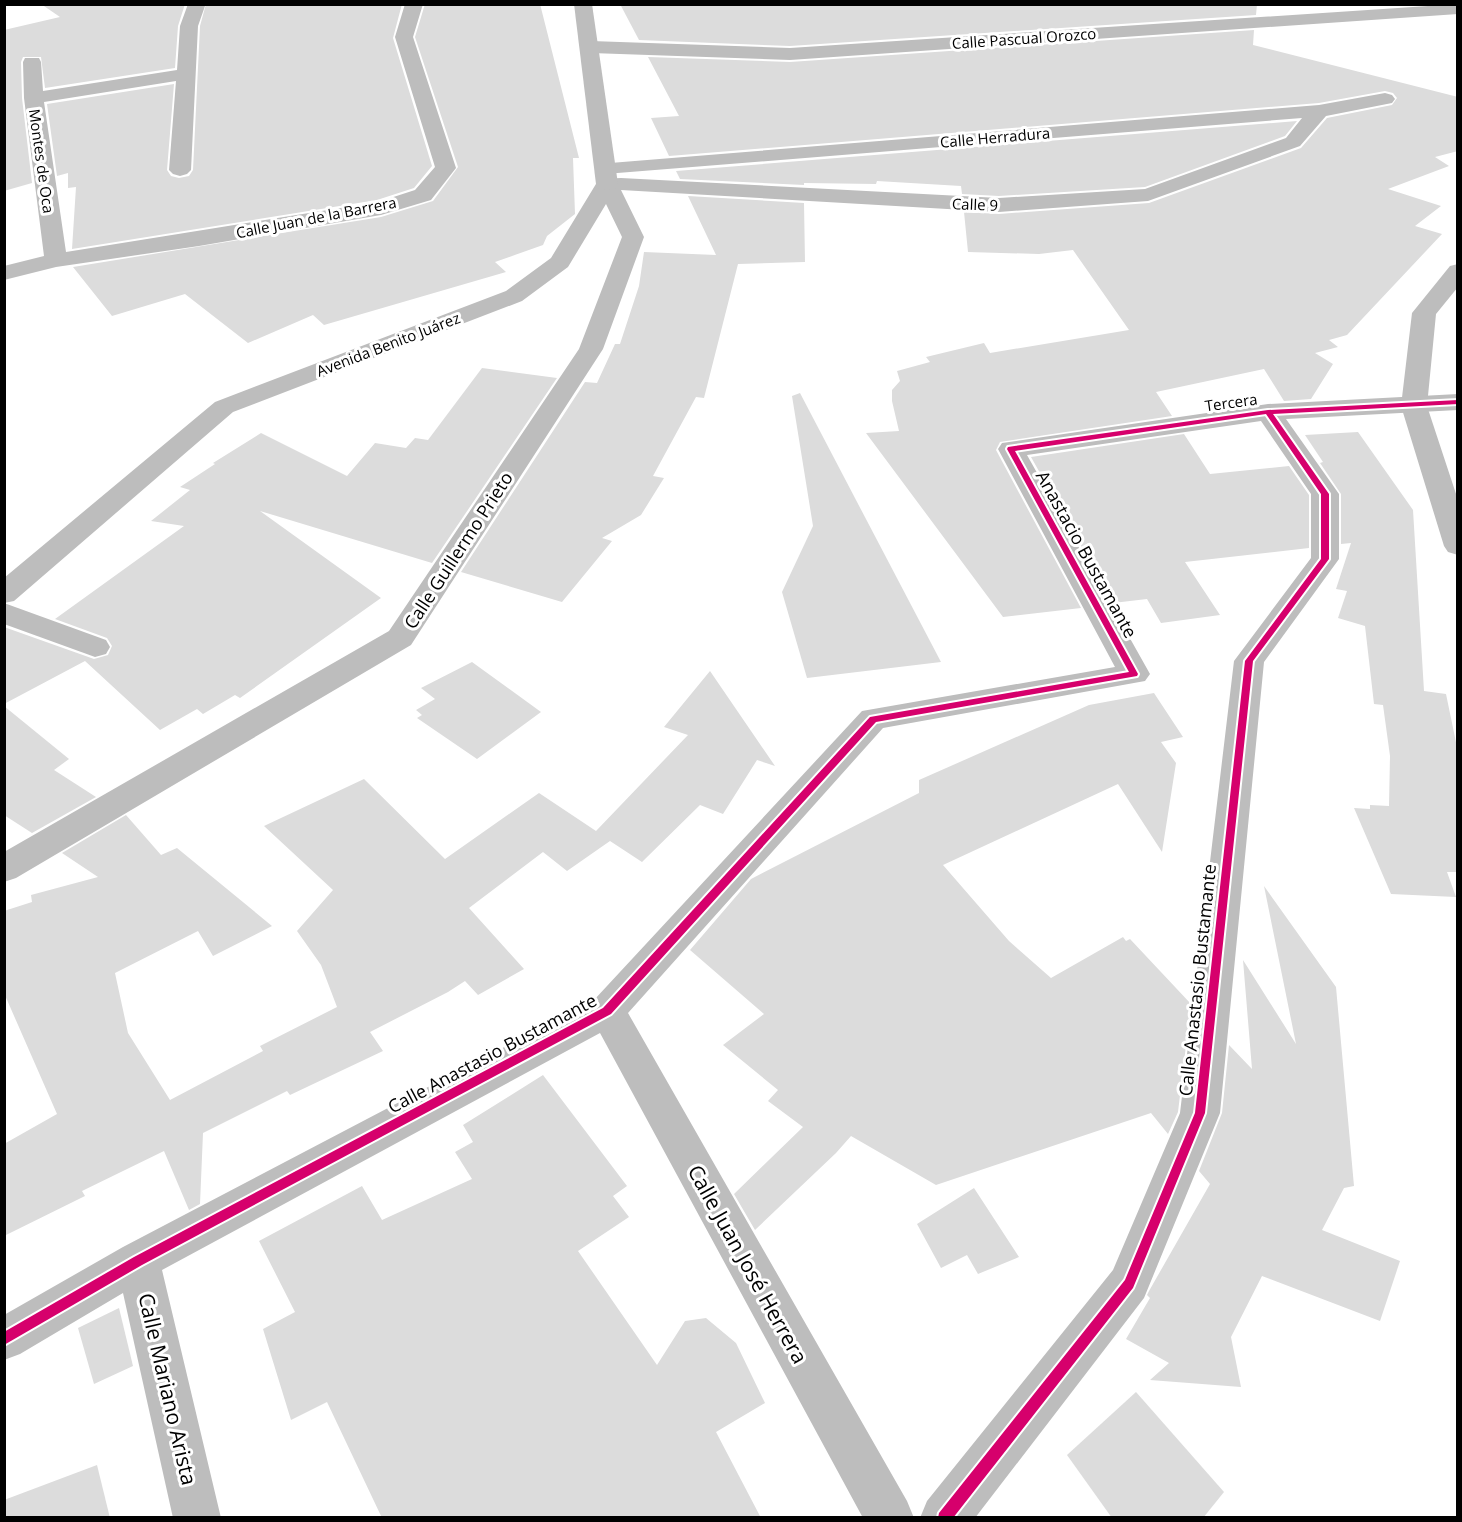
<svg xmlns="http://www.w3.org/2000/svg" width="1462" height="1522" font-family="'Open Sans',sans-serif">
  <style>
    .building { fill: #dcdcdc }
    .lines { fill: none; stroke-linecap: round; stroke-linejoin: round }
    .minor { fill: #bdbdbd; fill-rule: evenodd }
    .tertiary { fill: #bdbdbd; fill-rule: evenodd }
    .cycleway-casing { stroke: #fff; stroke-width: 4 }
    .cycleway { fill: #d6006c; fill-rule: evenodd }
    .labels { text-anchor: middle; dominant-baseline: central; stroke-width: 6; stroke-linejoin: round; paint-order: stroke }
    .far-street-label { font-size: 15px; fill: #000; stroke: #fff }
    .street-label { font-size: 18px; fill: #000; stroke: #fff }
    .near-street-label { font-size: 21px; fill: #000; stroke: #fff }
  </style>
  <rect width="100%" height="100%" fill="#fff"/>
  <g class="building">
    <polygon points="41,4 185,4 178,26 175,68 45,88 41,57 23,57 21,62 22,98 32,183 4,191 4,30 60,17"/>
    <polygon points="206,4 402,4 393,38 432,166 414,188 377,200 72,249 76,187 68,188 68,173 57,176 47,104 174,84 167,170 171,176 179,178 189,176 193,170 200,26"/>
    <polygon points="425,4 540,4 579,158 573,158 575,214 547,236 543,245 495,262 506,272 324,325 313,315 248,343 185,294 112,316 73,267 381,217 433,201 458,167 415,37"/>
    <polygon points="620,4 1257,4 1256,15 790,46 639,40"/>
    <polygon points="1254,30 1253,45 1458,97 1458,151 1435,157 1449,166 1388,189 1441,206 1415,226 1442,234 1347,335 1329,340 1338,347 1315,353 1333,364 1311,399 1284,401 1264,369 1156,392 1172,416 1000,442 996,450 1081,608 1003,617 866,433 899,431 892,401 892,390 900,381 897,371 930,362 926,357 984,343 990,353 1129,330 1073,250 1039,254 968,252 964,212 999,214 1149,203 1301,148 1327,118 1392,105 1397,98 1393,93 1385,91 1319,103 669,156 651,118 679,116 648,57 790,62"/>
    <polygon points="1297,121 1285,136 1145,187 999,196 962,194 961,186 877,181 876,184 804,183 804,185 680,179 676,171"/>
    <polygon points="688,196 804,203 805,262 738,264 704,398 696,397 653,476 664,478 641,515 602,538 612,541 562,602 461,572 585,382 597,383 615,344 620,344 639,286 644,252 716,255"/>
    <polygon points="482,368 557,378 432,563 260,511 381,598 240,698 235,695 203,714 197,709 160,730 85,661 4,704 4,627 94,659 108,655 112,646 107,638 55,619 184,526 151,521 190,490 180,487 215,464 213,463 261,433 347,476 375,443 406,448 415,438 428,440"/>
    <polygon points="800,393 856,500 941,662 807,678 782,592 813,526 792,396"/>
    <polygon points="1358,432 1413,510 1424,691 1446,694 1458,752 1458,872 1447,872 1456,897 1391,894 1354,808 1370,809 1370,805 1389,806 1390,756 1383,705 1374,704 1365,626 1338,618 1347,591 1336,589 1351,543 1341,544 1341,494 1320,463 1323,462 1305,435"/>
    <polygon points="1184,434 1210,474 1289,466 1309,495 1309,548 1185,562 1220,615 1161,623 1147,599 1113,603 1031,457"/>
    <polygon points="472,662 541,712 477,759 417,718 422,715 416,710 435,699 421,688"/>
    <polygon points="710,671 775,766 757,760 723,814 700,805 642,862 610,841 567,871 543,852 469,908 524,969 478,995 465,981 448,992 370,1032 383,1051 290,1095 287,1091 203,1133 200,1204 189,1210 164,1151 82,1191 85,1196 4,1236 4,1144 57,1114 4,993 4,911 32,902 31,895 98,877 62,853 126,815 161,855 177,848 272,926 213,956 198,931 115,973 128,1033 170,1100 263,1051 260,1046 337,1007 321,965 297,931 333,890 264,826 364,779 445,859 539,793 596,831 688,735 664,727"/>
    <polygon points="1154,693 1183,737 1161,742 1176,763 1162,852 1118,784 943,865 1009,941 1051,978 1123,937 1126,941 1130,939 1191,1004 1178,1112 1168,1134 1151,1113 936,1185 851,1136 836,1153 755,1230 734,1194 803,1127 768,1101 778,1090 723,1045 764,1014 690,950 751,879 919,793 919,780 1089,705"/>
    <polygon points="4,706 69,759 54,770 96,797 32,833 4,815"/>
    <polygon points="1264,886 1336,987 1354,1186 1344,1188 1322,1230 1400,1261 1380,1321 1262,1276 1231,1337 1241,1387 1150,1380 1169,1363 1126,1339 1150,1298 1147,1295 1149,1291 1210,1184 1199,1171 1222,1113 1229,1045 1252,1069 1243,960 1296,1044"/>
    <polygon points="543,1075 627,1186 613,1196 629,1217 578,1251 657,1365 685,1321 706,1318 736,1343 765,1403 716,1432 761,1518 382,1518 327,1402 291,1420 263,1329 295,1312 259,1241 362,1186 382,1220 472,1179 455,1152 473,1142 463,1125"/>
    <polygon points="974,1188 1019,1257 978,1274 967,1255 941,1268 917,1224"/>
    <polygon points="119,1308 133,1366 94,1384 78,1328"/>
    <polygon points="1136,1392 1224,1492 1203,1518 1112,1518 1067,1455"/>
    <polygon points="97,1465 110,1518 4,1518 4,1500"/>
  </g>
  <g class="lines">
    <g class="minor">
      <polygon points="188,4 205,6 198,26 191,170 187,174 180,176 173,174 169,170 176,81 44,102 66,252 378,202 415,190 435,167 395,37 405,4 423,4 413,37 456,168 431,200 381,215 199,246 56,267 4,280 4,266 44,256 24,98 23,62 25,58 39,58 41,62 43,91 177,70 180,26"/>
      <polygon points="1458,4 1458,14 790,60 591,53 584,51 582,47 584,43 591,41 790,48"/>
      <polygon points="1385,93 1392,95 1395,99 1392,103 1326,116 1300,146 1148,201 999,212 621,190 644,237 603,349 411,645 16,878 4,882 4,852 389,631 579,349 622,237 606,204 568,267 522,301 233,412 14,601 4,603 4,578 215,402 506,291 551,258 599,179 621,178 999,198 1145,189 1286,138 1302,118 605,174 598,172 595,168 598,164 1319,105"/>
      <polygon points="1458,394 1458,410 1286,419 1339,494 1339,559 1264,662 1220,1113 1144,1298 975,1518 920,1518 927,1501 1113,1270 1180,1113 1234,661 1311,558 1311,494 1261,421 1027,455 1150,674 1145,681 883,728 628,1013 907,1501 914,1518 863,1518 600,1033 162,1270 221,1518 173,1518 123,1293 20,1354 4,1360 4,1315 123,1247 594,1000 862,711 1115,667 998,449 1002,443 1268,404"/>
      <polygon points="4,603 106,640 110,647 106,654 95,657 4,624"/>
    </g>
    <g class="tertiary">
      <polygon points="574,4 592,4 618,184 615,189 607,190 599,189 596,184"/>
      <polygon points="1458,264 1458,287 1436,314 1427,406 1458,500 1458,555 1448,552 1444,546 1401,406 1412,313 1450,266"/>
    </g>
    <defs>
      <polygon id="cycleway" points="1458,400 1458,404 1273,414 1329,494 1329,559 1253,661 1205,1113 1133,1288 953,1518 938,1518 939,1513 1125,1280 1195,1113 1245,661 1321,559 1321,494 1266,414 1015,451 1138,674 1137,676 876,722 611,1014 142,1265 4,1345 4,1332 134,1257 603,1008 870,717 1129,672 1007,449 1008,447 1268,410"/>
    </defs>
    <use href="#cycleway" class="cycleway-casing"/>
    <use href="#cycleway" class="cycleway"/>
  </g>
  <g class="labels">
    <g class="far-street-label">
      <text transform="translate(1024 38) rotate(-4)">Calle Pascual Orozco</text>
      <text transform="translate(995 137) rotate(-5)">Calle Herradura</text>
      <text transform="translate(42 161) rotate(82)">Montes de Oca</text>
      <text transform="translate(975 204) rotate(2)">Calle 9</text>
      <text transform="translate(316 217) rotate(-11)">Calle Juan de la Barrera</text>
      <text transform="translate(388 344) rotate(-21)">Avenida Benito Juárez</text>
      <text transform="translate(1231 402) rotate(-8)">Tercera</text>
    </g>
    <g class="street-label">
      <text transform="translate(458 550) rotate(-57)">Calle Guillermo Prieto</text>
      <text transform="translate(1087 554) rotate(61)">Anastacio Bustamante</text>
      <text transform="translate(1197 980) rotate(-84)">Calle Anastasio Bustamante</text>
      <text transform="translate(492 1053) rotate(-28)">Calle Anastasio Bustamante</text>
    </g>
    <g class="near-street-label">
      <text transform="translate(748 1264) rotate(61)">Calle Juan José Herrera</text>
      <text transform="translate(168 1389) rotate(77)">Calle Mariano Arista</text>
    </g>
  </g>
  <rect width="1462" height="1522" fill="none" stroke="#000000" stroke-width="12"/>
</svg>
